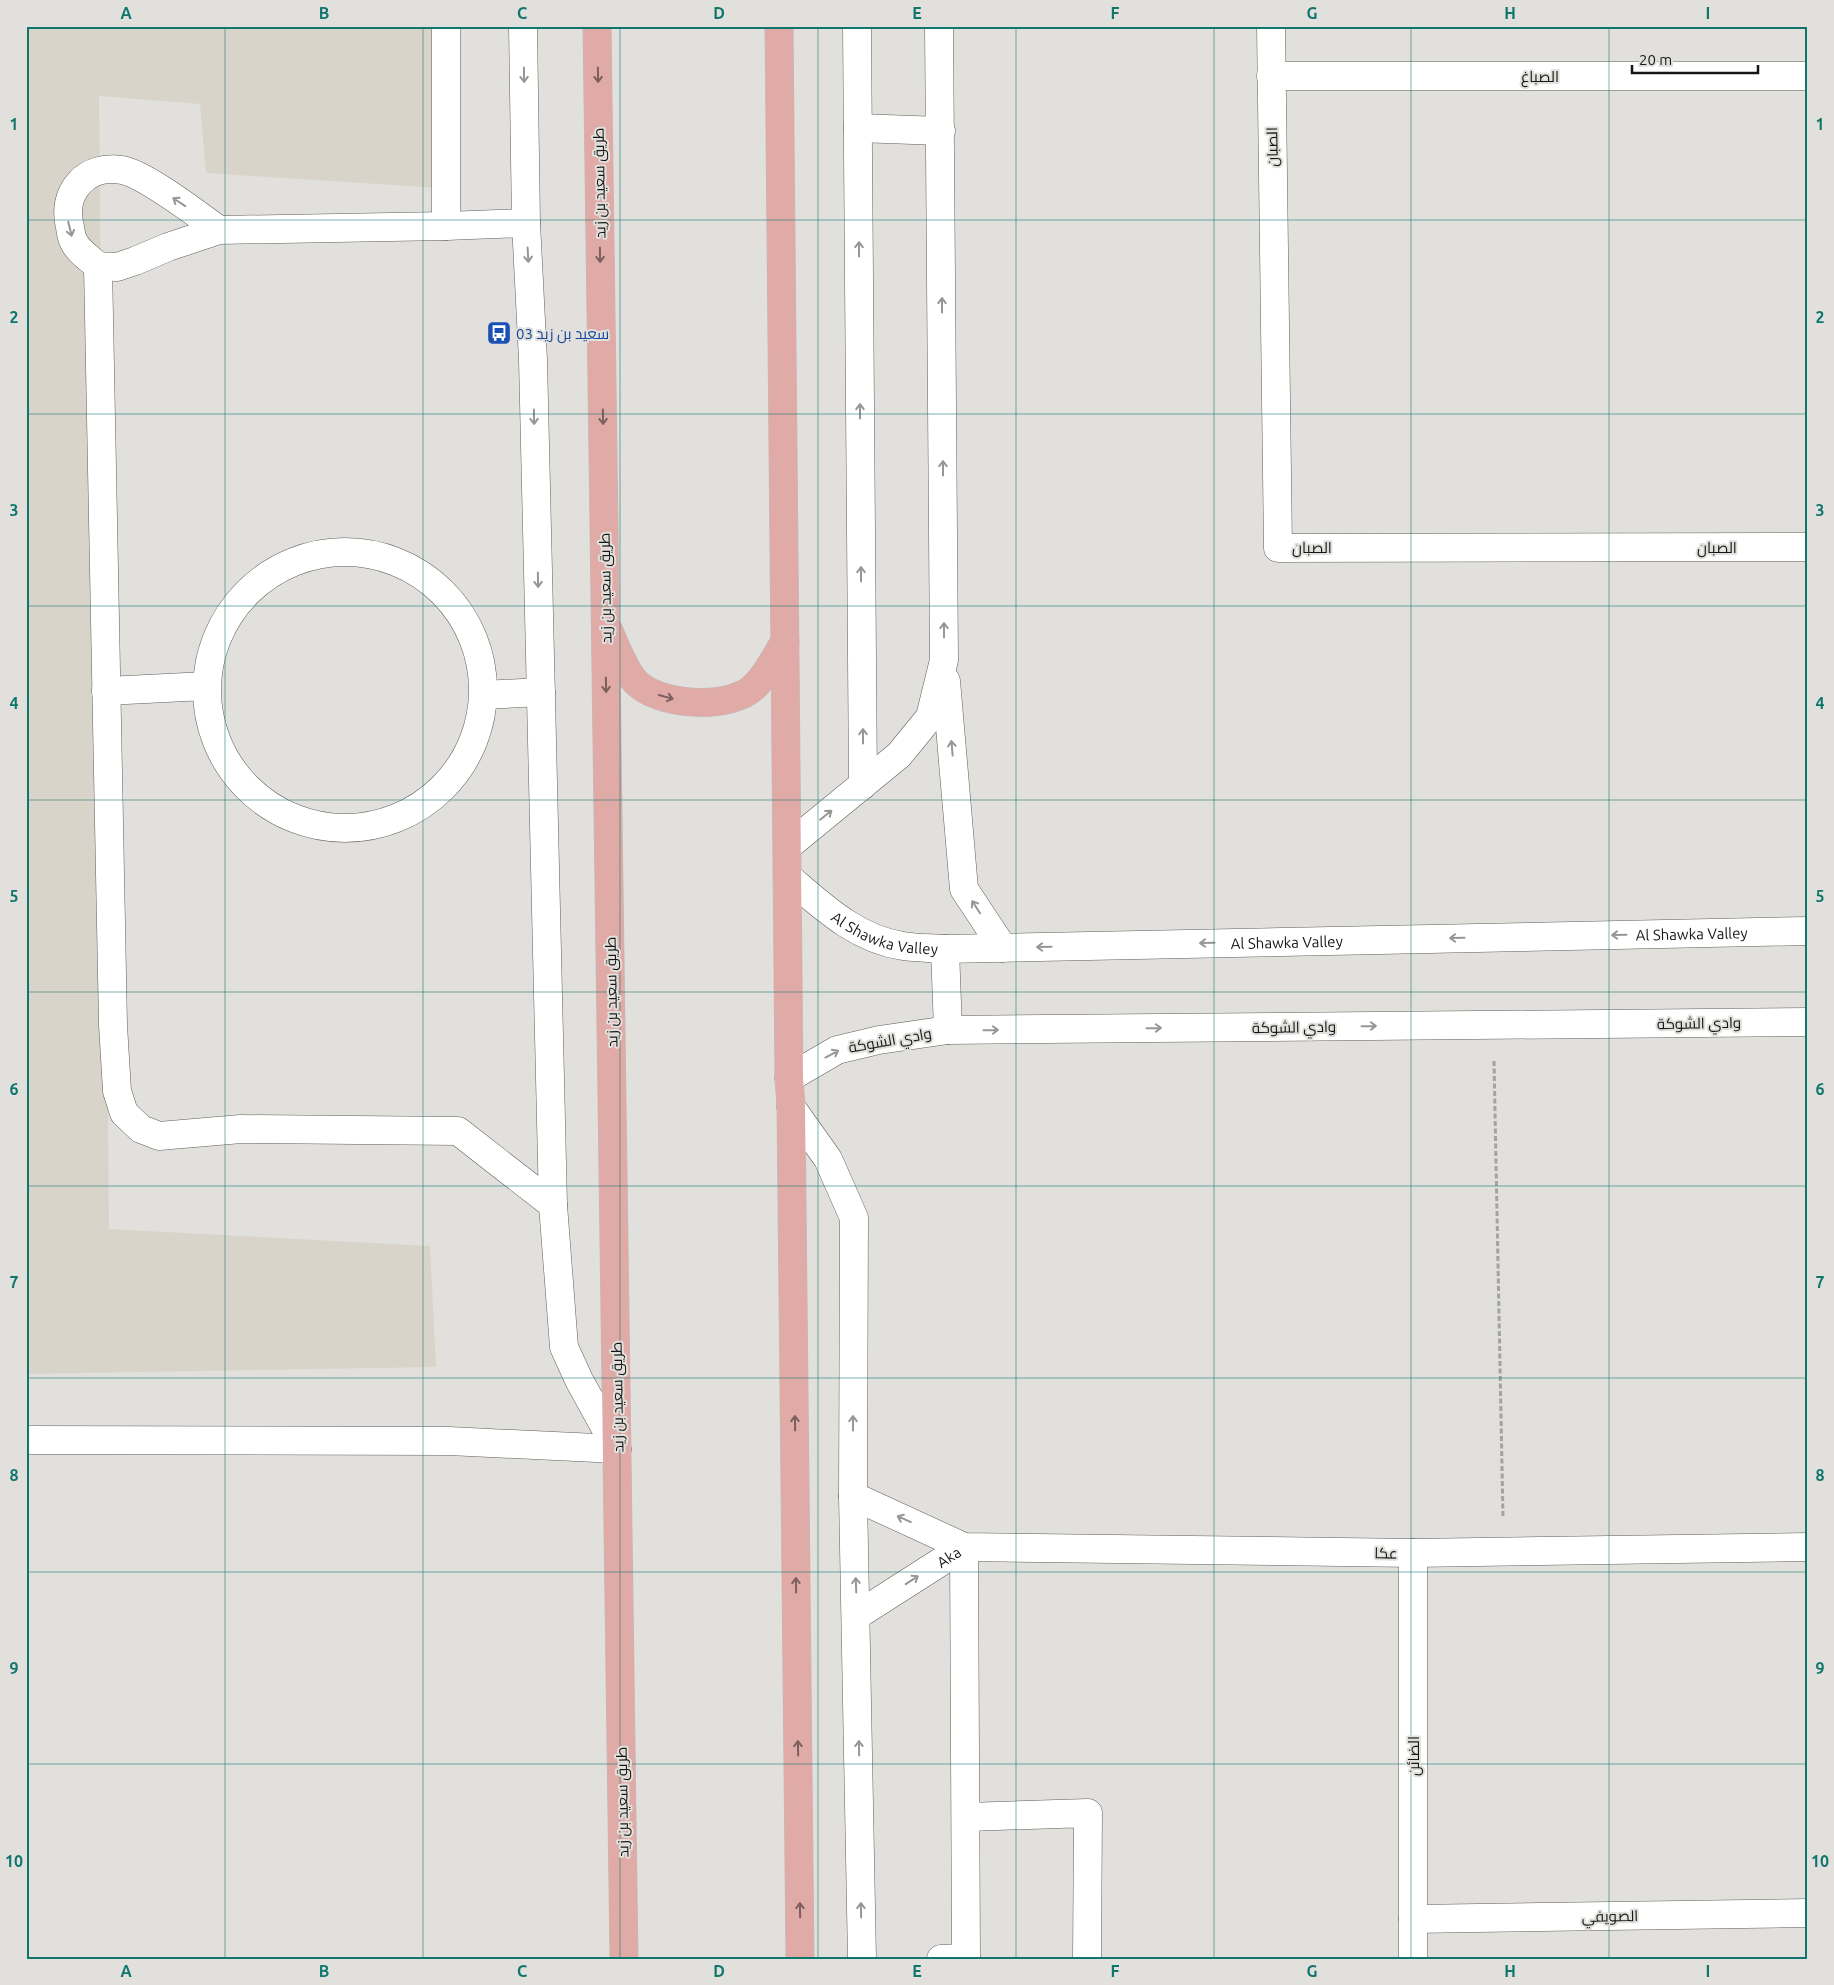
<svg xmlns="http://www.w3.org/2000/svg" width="1834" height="1985" font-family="Ubuntu,Cairo,sans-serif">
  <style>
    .built { fill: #d8d4c9 }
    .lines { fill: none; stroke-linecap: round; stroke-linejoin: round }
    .minor-casing { stroke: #605f5b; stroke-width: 29 }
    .major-casing { stroke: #bebebd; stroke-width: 29 }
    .path { stroke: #a3a39f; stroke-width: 3; stroke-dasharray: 5 2.5; stroke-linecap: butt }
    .minor { stroke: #fff; stroke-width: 28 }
    .major { stroke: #e0aaa7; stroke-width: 28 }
    .oneway { stroke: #969695 }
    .oneway2 { stroke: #7b605e }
    .grid { fill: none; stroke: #0f766e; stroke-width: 1; stroke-opacity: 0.55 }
    .labels { text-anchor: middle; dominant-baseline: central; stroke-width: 4; stroke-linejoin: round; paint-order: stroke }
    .street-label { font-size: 15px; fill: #161614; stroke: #e1e0dc }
    .transit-label { font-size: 15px; fill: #164399; stroke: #e1e0dc; text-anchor: start }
    .neatline { fill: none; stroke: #0f766e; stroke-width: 2 }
    .grid-label { font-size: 16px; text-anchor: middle; font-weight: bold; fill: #0f766e }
  </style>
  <rect width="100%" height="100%" fill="#e1e0dc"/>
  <polygon class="built" points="26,26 450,26 439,188 206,173 200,104 99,96 109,1229 430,1246 436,1367 26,1374"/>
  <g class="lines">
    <defs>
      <g id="minor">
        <polyline points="523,26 526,223 533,360 553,1205 564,1347 579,1380 617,1449"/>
        <polyline points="857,26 863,785"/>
        <polyline points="1271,26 1278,548 1808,547"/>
        <polyline points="1271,76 1808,76"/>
        <polyline points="858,128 941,131"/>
        <polyline points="446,226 446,26"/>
        <path d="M219,230C198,215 145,174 122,170C86,164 61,192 70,227C71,232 71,238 74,242C78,251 90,259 98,266L117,267L135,261L168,247L219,230L446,226L526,223"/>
        <polyline points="98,266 113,1025 117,1091 124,1113 141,1129 159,1136 241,1129 458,1131 553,1205"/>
        <circle cx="345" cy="690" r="138"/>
        <polyline points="946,681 964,889 1003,948"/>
        <polyline points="106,691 206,686"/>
        <polyline points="484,695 541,692"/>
        <polyline points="788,846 899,755 930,717 944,660 939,26"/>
        <path id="s1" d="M788,877C822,906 856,939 903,946C916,948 931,948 945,949L1808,931"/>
        <polyline points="945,949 948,1030"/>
        <polyline points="789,1078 837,1050 879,1040 948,1030 1808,1022"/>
        <polyline points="791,1107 828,1159 854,1218 853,1496 862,1959"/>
        <polyline points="26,1440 449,1441 617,1449"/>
        <polyline points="853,1496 964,1547 1413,1553 1808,1547"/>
        <polyline points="964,1547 966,1959"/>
        <polyline points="1413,1553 1413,1959"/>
        <path id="s2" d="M856,1616L964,1547"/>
        <polyline points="967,1817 1088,1813 1087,1959"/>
        <polyline points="1413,1919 1808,1913"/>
        <polyline points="941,1959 966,1958"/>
      </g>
      <g id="major">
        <polyline points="597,26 624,1959"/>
        <polyline points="779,26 789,1078 791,1107 800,1959"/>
        <path d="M609,631C615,645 627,676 639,685C664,706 731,710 755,686C768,673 776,656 785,641"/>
      </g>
    </defs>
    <use href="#minor" class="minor-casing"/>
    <use href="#major" class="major-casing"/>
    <polyline class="path" points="1494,1061 1503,1517"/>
    <use href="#minor" class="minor"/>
    <use href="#major" class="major"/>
  </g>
  <defs><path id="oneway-shaft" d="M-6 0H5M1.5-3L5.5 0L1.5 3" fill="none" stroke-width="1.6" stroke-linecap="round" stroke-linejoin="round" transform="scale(1.25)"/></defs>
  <g class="oneway">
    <use href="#oneway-shaft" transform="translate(524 75) rotate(89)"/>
    <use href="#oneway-shaft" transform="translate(179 202) rotate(-146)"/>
    <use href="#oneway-shaft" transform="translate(70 229) rotate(76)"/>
    <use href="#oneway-shaft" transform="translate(859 249) rotate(-90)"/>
    <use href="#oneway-shaft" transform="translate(528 255) rotate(87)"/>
    <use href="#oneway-shaft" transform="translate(942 305) rotate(-90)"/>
    <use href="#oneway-shaft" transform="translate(860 411) rotate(-90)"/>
    <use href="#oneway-shaft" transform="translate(534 417) rotate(89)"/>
    <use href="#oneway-shaft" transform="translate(943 468) rotate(-90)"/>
    <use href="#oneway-shaft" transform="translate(861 574) rotate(-90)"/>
    <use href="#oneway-shaft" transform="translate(538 580) rotate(89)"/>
    <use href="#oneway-shaft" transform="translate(944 630) rotate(-90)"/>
    <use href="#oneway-shaft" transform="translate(863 736) rotate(-90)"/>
    <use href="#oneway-shaft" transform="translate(952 748) rotate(-95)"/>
    <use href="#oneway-shaft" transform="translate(826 815) rotate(-39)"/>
    <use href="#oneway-shaft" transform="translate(976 907) rotate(-123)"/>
    <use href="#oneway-shaft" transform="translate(1619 935) rotate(179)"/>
    <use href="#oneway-shaft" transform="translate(1457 938) rotate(179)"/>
    <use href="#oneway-shaft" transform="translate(1207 943) rotate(179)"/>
    <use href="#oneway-shaft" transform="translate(1044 947) rotate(179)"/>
    <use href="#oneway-shaft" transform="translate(1369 1026) rotate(-1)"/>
    <use href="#oneway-shaft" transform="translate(1154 1028) rotate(-1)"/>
    <use href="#oneway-shaft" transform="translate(991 1030) rotate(-1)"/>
    <use href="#oneway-shaft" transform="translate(832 1054) rotate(-28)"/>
    <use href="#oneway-shaft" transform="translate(853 1423) rotate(-90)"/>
    <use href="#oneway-shaft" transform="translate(904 1519) rotate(-156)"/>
    <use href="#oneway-shaft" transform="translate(912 1580) rotate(-33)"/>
    <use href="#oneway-shaft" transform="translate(856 1585) rotate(-92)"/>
    <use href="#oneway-shaft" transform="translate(859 1748) rotate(-91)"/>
    <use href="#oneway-shaft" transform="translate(861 1910) rotate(-91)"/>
  </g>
  <g class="oneway2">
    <use href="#oneway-shaft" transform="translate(598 75) rotate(89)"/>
    <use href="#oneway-shaft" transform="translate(600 255) rotate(89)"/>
    <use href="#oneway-shaft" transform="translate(603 417) rotate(89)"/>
    <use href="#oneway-shaft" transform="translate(606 685) rotate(89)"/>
    <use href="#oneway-shaft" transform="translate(666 697) rotate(15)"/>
    <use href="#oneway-shaft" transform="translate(795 1423) rotate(-91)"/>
    <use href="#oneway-shaft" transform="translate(796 1585) rotate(-91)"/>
    <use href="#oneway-shaft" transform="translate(798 1748) rotate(-91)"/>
    <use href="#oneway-shaft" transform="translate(800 1910) rotate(-91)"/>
  </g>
  <path class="grid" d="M225,26V1959M423,26V1959M620,26V1959M818,26V1959M1016,26V1959M1214,26V1959M1411,26V1959M1609,26V1959M26,220H1808M26,414H1808M26,606H1808M26,800H1808M26,992H1808M26,1186H1808M26,1378H1808M26,1572H1808M26,1764H1808"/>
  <defs>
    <symbol id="bus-square" viewBox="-11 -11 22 22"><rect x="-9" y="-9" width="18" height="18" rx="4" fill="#1a4fb4" stroke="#e1e0dc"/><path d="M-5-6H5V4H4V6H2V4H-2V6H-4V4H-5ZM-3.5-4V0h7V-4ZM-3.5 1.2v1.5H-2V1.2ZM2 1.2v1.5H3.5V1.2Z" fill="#fff"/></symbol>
  </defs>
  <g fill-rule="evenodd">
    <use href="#bus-square" x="485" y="319" width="28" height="28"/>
  </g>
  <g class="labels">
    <g class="street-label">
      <text x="1540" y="76">الصباغ</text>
      <text transform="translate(1272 147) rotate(-91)">الصبان</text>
      <text transform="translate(599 183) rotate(-91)">طريق سعيد بن زيد</text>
      <text x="1312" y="547">الصبان</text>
      <text x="1717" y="547">الصبان</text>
      <text transform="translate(605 588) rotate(-91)">طريق سعيد بن زيد</text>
      <text stroke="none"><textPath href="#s1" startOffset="115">Al Shawka Valley</textPath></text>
      <text stroke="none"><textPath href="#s1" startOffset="925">Al Shawka Valley</textPath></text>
      <text stroke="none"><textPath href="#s1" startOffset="520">Al Shawka Valley</textPath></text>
      <text transform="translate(611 992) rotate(-91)">طريق سعيد بن زيد</text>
      <text transform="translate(1699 1023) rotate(-1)">وادي الشوكة</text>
      <text transform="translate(1294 1027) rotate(-1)">وادي الشوكة</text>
      <text transform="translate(890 1040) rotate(-10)">وادي الشوكة</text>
      <text transform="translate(617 1397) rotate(-91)">طريق سعيد بن زيد</text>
      <text transform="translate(1386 1553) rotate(1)">عكا</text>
      <text stroke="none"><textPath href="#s2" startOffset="110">Aka</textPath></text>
      <text transform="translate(1413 1756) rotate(-90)">الضائن</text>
      <text transform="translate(622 1802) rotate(-91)">طريق سعيد بن زيد</text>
      <text transform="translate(1610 1916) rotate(-1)">الصويفي</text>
    </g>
    <g class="transit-label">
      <text x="516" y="333">سعيد بن زيد 03</text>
    </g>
  </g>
  <rect width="1834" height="1985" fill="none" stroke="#e1e0dc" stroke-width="55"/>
  <path d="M1632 65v8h126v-8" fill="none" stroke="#161614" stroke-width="2.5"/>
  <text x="1639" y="65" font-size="15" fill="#161614" stroke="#e1e0dc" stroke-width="4" paint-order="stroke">20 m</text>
  <rect x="28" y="28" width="1778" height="1930" class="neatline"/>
  <g class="grid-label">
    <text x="126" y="19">A</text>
    <text x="324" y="19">B</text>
    <text x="522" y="19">C</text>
    <text x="719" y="19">D</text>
    <text x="917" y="19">E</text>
    <text x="1115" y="19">F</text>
    <text x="1312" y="19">G</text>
    <text x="1510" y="19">H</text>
    <text x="1708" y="19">I</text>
    <text x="14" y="130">1</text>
    <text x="1820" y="130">1</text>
    <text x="14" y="323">2</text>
    <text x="1820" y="323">2</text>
    <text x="14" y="516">3</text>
    <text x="1820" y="516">3</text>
    <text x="14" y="709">4</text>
    <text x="1820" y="709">4</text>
    <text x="14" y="902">5</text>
    <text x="1820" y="902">5</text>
    <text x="14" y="1095">6</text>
    <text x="1820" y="1095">6</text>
    <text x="14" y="1288">7</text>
    <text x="1820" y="1288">7</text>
    <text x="14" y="1481">8</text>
    <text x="1820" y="1481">8</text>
    <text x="14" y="1674">9</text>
    <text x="1820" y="1674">9</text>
    <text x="14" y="1867">10</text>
    <text x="1820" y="1867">10</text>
    <text x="126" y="1977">A</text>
    <text x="324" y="1977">B</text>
    <text x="522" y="1977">C</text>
    <text x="719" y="1977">D</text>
    <text x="917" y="1977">E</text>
    <text x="1115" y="1977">F</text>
    <text x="1312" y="1977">G</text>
    <text x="1510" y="1977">H</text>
    <text x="1708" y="1977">I</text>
  </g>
</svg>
